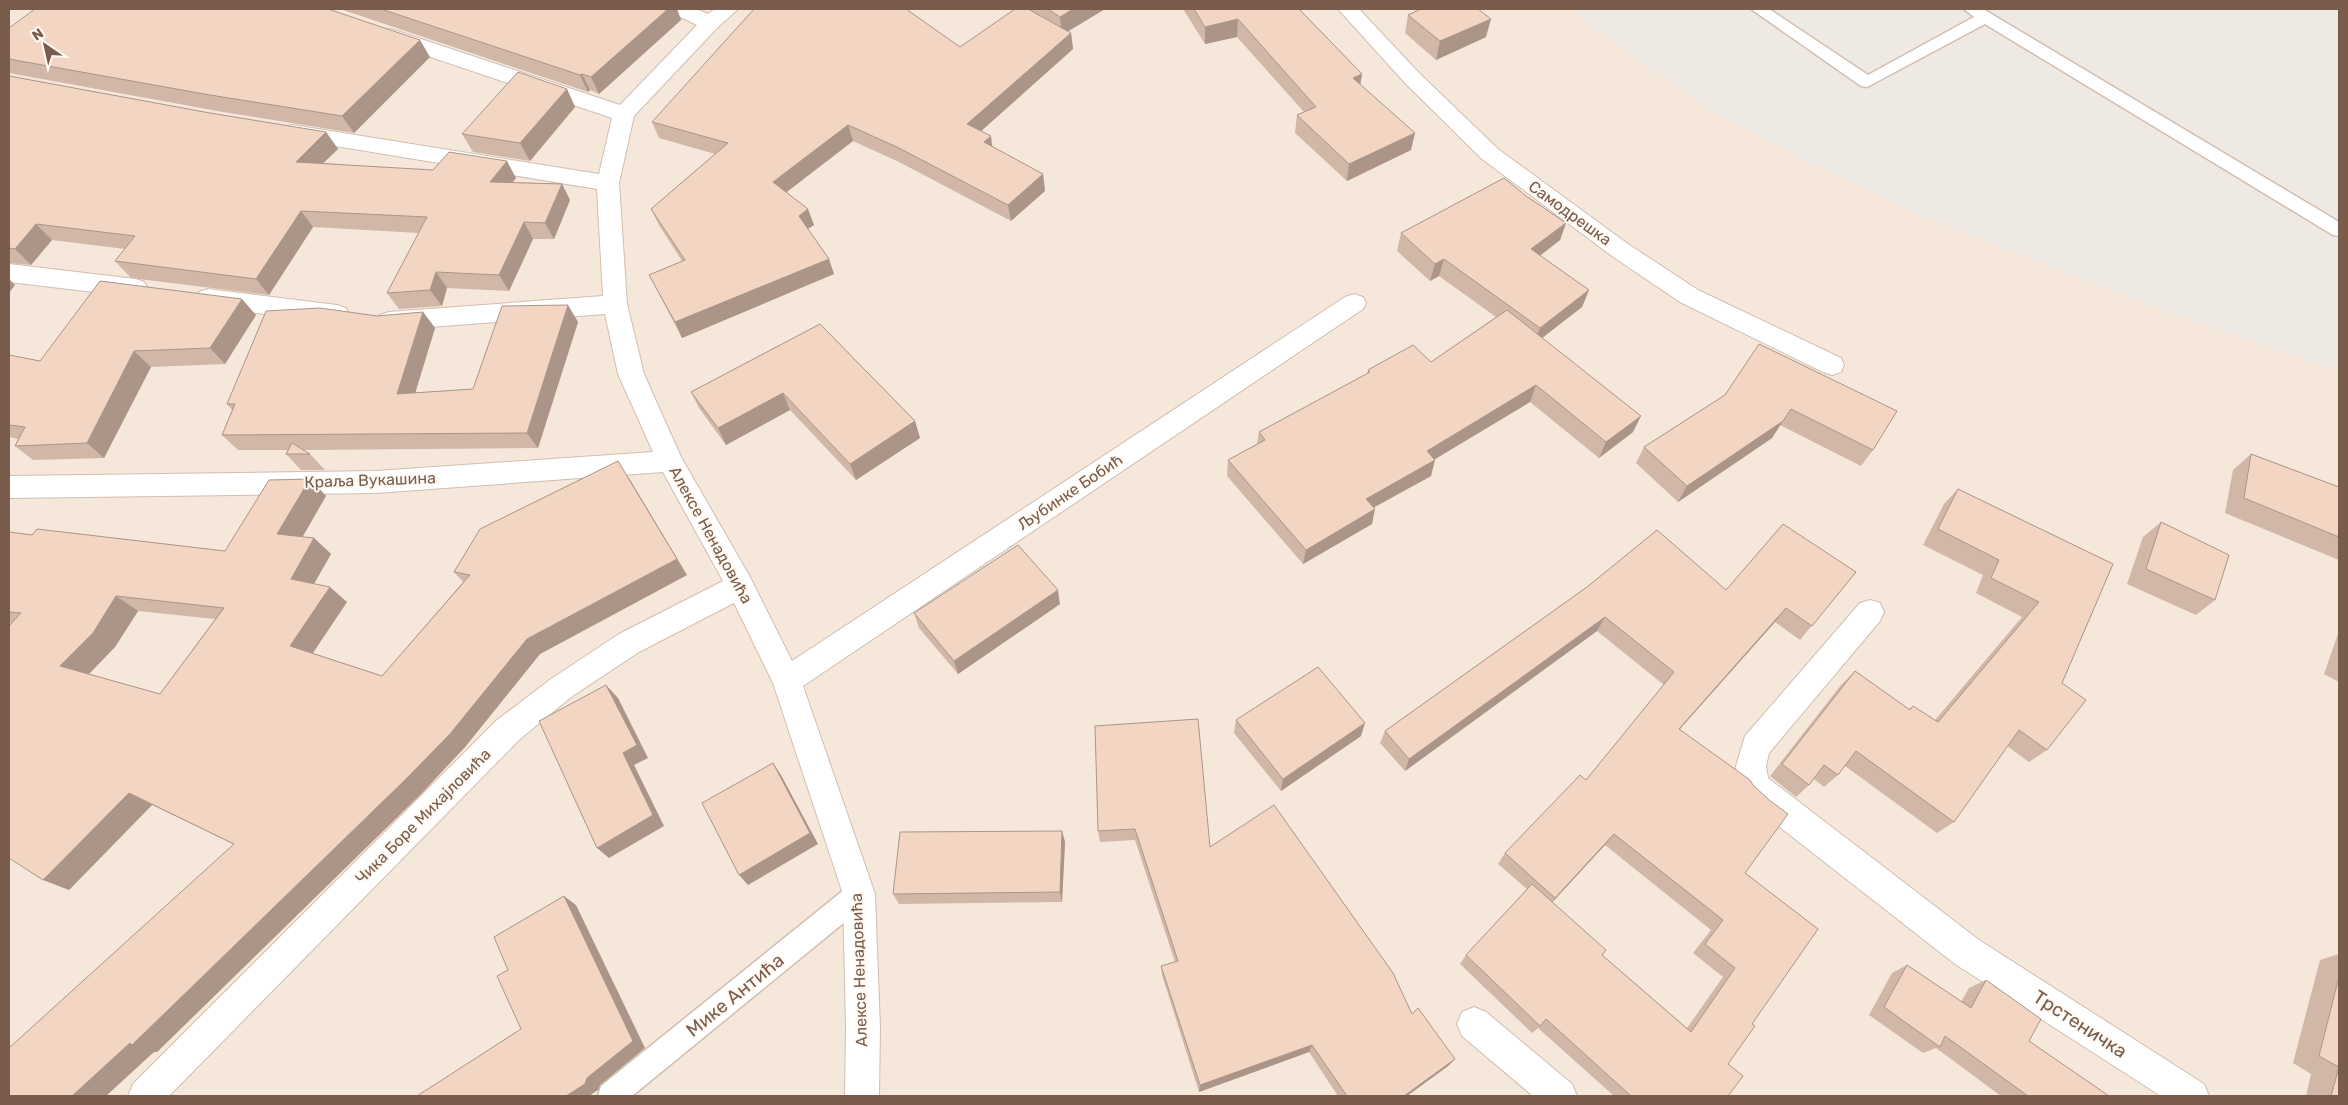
<svg xmlns="http://www.w3.org/2000/svg" width="2348" height="1105" font-family="Rubik,sans-serif">
  <style>
    .residential { fill: #f5e8da }
    .industrial { fill: #efe9e4 }
    .lines { fill: none; stroke-linecap: round; stroke-linejoin: round }
    .lane-casing { stroke: #d1beb0; stroke-width: 3 }
    .street-casing { stroke: #d1beb0; stroke-width: 2 }
    .lane { fill: #fff; fill-rule: evenodd }
    .street { fill: #fff; fill-rule: evenodd }
    .wall { fill: #d1b7a8; fill-rule: evenodd }
    .shaded-wall { fill: #aa9588 }
    .building { fill: #f3d5c3; stroke: #aa9588; fill-rule: evenodd }
    .labels { text-anchor: middle; dominant-baseline: central; stroke-width: 4; stroke-linejoin: round; paint-order: stroke }
    .street-label { font-size: 16px; fill: #7a5c4d; stroke: #fffaf3 }
    .near-street-label { font-size: 19px; fill: #7a5c4d; stroke: #fffaf3 }
  </style>
  <rect width="100%" height="100%" fill="#fdf6ec"/>
  <rect class="residential" x="9" y="9" width="2330" height="1087"/>
  <polygon class="industrial" points="1571,9 2339,9 2339,371 2166,312 1941,224 1804,161 1709,109 1600,33"/>
  <g class="lines">
    <defs>
      <g id="lane">
        <polygon points="1751,9 1769,9 1868,75 1974,17 1964,9 1983,9 2339,222 2339,236 2333,235 1985,24 1867,87 1861,86"/>
        <polygon points="859,882 868,885 871,894 868,903 632,1096 598,1096 601,1086 850,885"/>
      </g>
      <g id="street">
        <polygon points="669,9 696,9 708,14 715,9 738,9 717,28 634,116 619,183 627,304 644,374 681,457 750,577 792,661 1345,297 1354,294 1363,297 1366,303 1363,309 803,686 875,894 880,1028 879,1096 845,1096 846,1028 843,894 773,683 734,603 639,652 571,697 519,740 169,1096 128,1096 133,1084 497,720 551,679 619,634 723,581 663,472 376,493 9,498 9,476 376,471 653,452 618,374 605,314 389,330 380,327 377,321 380,315 389,312 603,296 597,189 293,139 285,137 282,132 285,127 293,125 599,174 612,118 383,41 380,36 383,31 390,29 397,31 620,105 697,25 672,13"/>
        <polygon points="1338,9 1359,9 1419,73 1498,149 1628,244 1698,290 1841,358 1844,365 1841,372 1832,375 1823,372 1680,302 1612,256 1482,159 1405,83"/>
        <polygon points="9,264 136,279 144,282 148,288 144,294 136,297 9,282"/>
        <polygon points="208,289 337,305 346,308 349,314 346,320 337,323 208,307 199,304 196,298 199,292"/>
        <polygon points="1870,600 1880,603 1884,612 1880,621 1769,753 1766,766 1768,778 1979,940 2204,1084 2209,1096 2161,1096 1955,964 1758,810 1742,795 1738,785 1736,766 1745,736 1860,603"/>
        <polygon points="1474,1007 1486,1012 1572,1084 1577,1096 1533,1096 1462,1036 1457,1024 1462,1012"/>
      </g>
    </defs>
    <use href="#lane" class="lane-casing"/>
    <use href="#street" class="street-casing"/>
    <use href="#lane" class="lane"/>
    <use href="#street" class="street"/>
  </g>
  <g class="wall">
    <polygon points="340,9 677,9 681,20 599,94 590,90 588,92"/>
    <polygon points="1015,9 1105,9 1068,31 1071,33 1073,49 980,131 992,147 1043,174 1045,191 1011,221 901,163 853,141 786,192 814,225 808,229 834,274 682,338 649,275 682,261 659,225 651,209 715,154 659,138 652,122 960,47"/>
    <polygon points="1183,9 1299,9 1362,74 1360,84 1411,150 1347,181 1295,133 1297,115 1304,112 1237,37 1205,44"/>
    <polygon points="1408,15 1486,37 1436,60 1405,33"/>
    <polygon points="9,28 430,57 354,133 223,112 9,73"/>
    <polygon points="9,76 210,113 326,132 338,149 323,163 516,178 513,182 562,184 570,200 554,239 533,239 509,291 447,288 442,306 399,309 387,293 419,233 313,227 269,295 131,278 115,261 125,249 52,240 31,265 9,263"/>
    <polygon points="567,89 575,107 530,161 473,152 462,134"/>
    <polygon points="1526,196 1566,223 1560,240 1540,256 1589,290 1582,307 1542,338 1633,432 1599,458 1530,402 1434,459 1431,476 1374,507 1372,524 1303,564 1227,476 1228,460 1257,444 1259,432 1367,374 1368,370 1431,362 1496,317 1439,276 1430,281 1397,251 1401,233"/>
    <polygon points="423,312 435,328 415,393 473,389 578,322 538,448 303,450 310,454 325,470 301,470 286,454 288,450 238,450 222,435 232,410 227,404 377,316"/>
    <polygon points="256,315 225,364 151,367 104,458 33,460 15,446 18,439 9,437 9,355 40,361"/>
    <polygon points="820,324 915,421 920,438 856,480 790,410 726,445 699,408 691,392"/>
    <polygon points="1759,344 1873,450 1861,466 1780,425 1772,438 1678,502 1636,463 1644,447 1725,395"/>
    <polygon points="2251,454 2339,487 2339,560 2225,513 2233,470"/>
    <path d="M310,479L326,496L302,537L314,538L331,554L314,584L347,602L313,653L382,676L463,582L454,572L687,575L540,654L465,747L422,793L157,1052H154L233,844L152,805L69,890L11,623H9V532L32,535L225,551ZM138,611L215,619L160,694L89,674L115,647Z"/>
    <polygon points="1958,489 2113,564 2062,683 2047,750 2029,762 2007,746 1954,822 1937,833 1845,766 1838,775 1824,787 1814,779 1809,785 1796,797 1770,776 1841,685 1855,671 1909,709 1913,706 1935,720 2022,617 1976,593 1983,575 1923,545 1944,504"/>
    <polygon points="2161,522 2215,600 2196,615 2127,584 2143,537"/>
    <path d="M1856,572L1800,640L1775,622L1680,729L1745,873L1752,1024L1728,1064V1096H1614L1538,1028L1532,1033L1460,964L1466,955L1527,889L1498,864L1505,853L1586,780L1664,685L1597,631L1405,771L1380,743L1385,731L1587,587L1726,590ZM1605,845L1711,930L1693,953L1723,977L1687,1028L1602,955L1552,902Z"/>
    <polygon points="1060,604 958,674 919,628 914,613"/>
    <polygon points="2338,634 2339,634 2339,682 2324,674"/>
    <polygon points="1236,720 1361,736 1281,791 1234,733"/>
    <polygon points="1095,726 1210,847 1412,1014 1455,1059 1448,1066 1407,1096 1338,1096 1309,1052 1199,1092 1162,975 1161,966 1175,962 1135,840 1100,842 1098,831"/>
    <polygon points="1062,831 1065,842 1062,902 899,904 893,894"/>
    <polygon points="2339,954 2339,1096 2306,1096 2311,1074 2293,1063 2320,960"/>
    <polygon points="1907,965 1961,1002 1969,988 1986,980 2029,1041 2109,1096 2001,1096 1936,1048 1923,1053 1869,1015 1892,973"/>
  </g>
  <g class="shaded-wall">
    <polygon points="668,9 677,9 681,20 599,94 591,77"/>
    <polygon points="1073,9 1105,9 1062,35 1060,17"/>
    <polygon points="1238,19 1237,37 1205,44 1205,27"/>
    <polygon points="1491,19 1486,37 1436,60 1440,41"/>
    <polygon points="1071,33 1073,49 970,141 967,124"/>
    <polygon points="420,40 430,57 354,133 342,116"/>
    <polygon points="582,74 590,90 588,92 580,75"/>
    <polygon points="1362,74 1359,92 1353,78"/>
    <polygon points="567,89 575,107 530,161 520,143"/>
    <polygon points="848,125 853,141 779,198 773,182"/>
    <polygon points="326,132 338,149 308,178 296,162"/>
    <polygon points="1415,133 1411,150 1347,181 1349,164"/>
    <polygon points="991,136 993,153 984,142"/>
    <polygon points="507,161 516,178 499,198 490,182"/>
    <polygon points="1043,174 1045,191 1011,221 1008,205"/>
    <polygon points="562,184 570,200 554,239 545,223"/>
    <polygon points="808,209 814,225 804,231 799,216"/>
    <polygon points="301,211 313,227 269,295 256,279"/>
    <polygon points="524,222 533,239 509,291 499,275"/>
    <polygon points="1566,223 1560,240 1525,267 1531,249"/>
    <polygon points="36,224 52,240 31,265 15,249"/>
    <polygon points="829,259 834,274 682,338 675,322"/>
    <polygon points="1444,259 1439,276 1430,281 1435,264"/>
    <polygon points="436,272 447,288 442,306 430,290"/>
    <polygon points="9,279 15,285 9,293"/>
    <polygon points="1589,290 1582,307 1533,345 1540,328"/>
    <polygon points="242,299 256,315 225,364 210,348"/>
    <polygon points="568,305 578,322 538,448 527,433"/>
    <polygon points="423,312 435,328 410,410 397,394"/>
    <polygon points="134,351 151,367 104,458 87,443"/>
    <polygon points="1536,385 1530,402 1422,467 1427,451"/>
    <polygon points="783,393 790,410 726,445 718,428"/>
    <polygon points="1641,416 1633,432 1599,458 1606,442"/>
    <polygon points="915,421 920,438 856,480 850,464"/>
    <polygon points="1783,421 1772,438 1678,502 1687,486"/>
    <polygon points="1435,460 1431,476 1362,514 1366,499"/>
    <polygon points="629,478 687,575 540,654 465,747 422,793 157,1052 154,1052 106,1096 72,1096"/>
    <polygon points="310,479 326,496 295,550 277,534"/>
    <polygon points="1375,509 1372,524 1303,564 1306,550"/>
    <polygon points="314,538 331,554 308,594 291,579"/>
    <polygon points="330,587 347,602 308,660 290,646"/>
    <polygon points="1058,590 1060,604 958,674 954,661"/>
    <polygon points="116,596 138,611 115,647 83,680 60,666"/>
    <polygon points="1786,608 1775,622 1669,741 1679,729"/>
    <polygon points="1605,617 1597,631 1405,771 1409,759"/>
    <polygon points="606,685 618,698 648,758 634,765 664,826 609,858 597,848"/>
    <polygon points="1365,723 1361,736 1281,791 1283,779"/>
    <polygon points="773,763 781,775 818,844 748,885 739,875"/>
    <polygon points="129,793 152,805 69,890 43,880"/>
    <polygon points="1062,831 1065,842 1062,902 1060,892"/>
    <polygon points="1614,834 1605,845 1547,908 1555,898"/>
    <polygon points="564,896 576,905 645,1048 600,1085 598,1090 589,1096 566,1096"/>
    <polygon points="1312,1045 1309,1052 1199,1092 1200,1085"/>
    <polygon points="1455,1059 1448,1066 1407,1096 1404,1096"/>
  </g>
  <g class="building">
    <polygon points="35,9 328,9 420,40 342,116 210,95 9,59 9,28"/>
    <polygon points="381,9 668,9 591,77 582,74 580,75"/>
    <polygon points="754,9 906,9 960,47 1015,9 1028,9 1071,33 967,124 991,136 984,142 1043,174 1008,205 897,147 848,125 773,182 808,209 799,216 829,259 675,322 649,275 685,260 651,209 728,143 652,122"/>
    <polygon points="1048,9 1073,9 1060,17"/>
    <polygon points="1194,9 1299,9 1362,74 1353,78 1415,133 1349,164 1297,115 1316,107 1238,19 1205,27"/>
    <polygon points="1421,9 1478,9 1491,19 1440,41 1408,15"/>
    <polygon points="518,72 567,89 520,143 462,134"/>
    <polygon points="9,76 210,113 326,132 296,162 433,170 449,152 507,161 490,182 562,184 545,223 524,222 499,275 436,272 430,290 387,293 427,217 301,211 256,279 115,261 135,236 36,224 15,249 9,248"/>
    <polygon points="1504,178 1526,196 1566,223 1531,249 1589,290 1540,328 1444,259 1435,264 1401,233"/>
    <polygon points="100,281 242,299 210,348 134,351 87,443 15,446 25,427 9,425 9,355 40,361"/>
    <polygon points="568,305 527,433 222,435 235,404 227,404 266,311 320,308 377,316 423,312 397,394 473,389 502,306"/>
    <polygon points="1507,310 1641,416 1606,442 1536,385 1427,451 1435,460 1366,499 1375,509 1306,550 1228,460 1265,440 1259,432 1370,372 1368,370 1413,345 1431,362"/>
    <polygon points="820,324 915,421 850,464 783,393 718,428 691,392"/>
    <polygon points="1759,344 1897,411 1873,450 1791,409 1783,421 1687,486 1644,447 1725,395"/>
    <polygon points="292,443 310,454 286,454"/>
    <polygon points="2251,454 2339,487 2339,537 2244,498"/>
    <path d="M618,461L677,559L527,639L450,734L405,780L132,1045L130,1043L72,1096H9V1048L234,844L129,793L43,880L9,858V626L21,613L9,612V532L32,535L37,529L225,551L269,480L310,479L277,534L314,538L291,579L330,587L290,646L382,676L470,575L454,572L480,529ZM116,596L224,608L160,694L60,666L93,633Z"/>
    <polygon points="1958,489 2113,564 2062,683 2086,700 2047,750 2019,730 1954,822 1856,751 1838,775 1824,765 1809,785 1782,764 1855,671 1910,710 1913,706 1938,722 2039,602 1991,578 1999,560 1938,529"/>
    <polygon points="2161,522 2229,555 2215,600 2146,569"/>
    <polygon points="1783,524 1856,572 1812,626 1786,608 1679,729 1750,780 1753,785 1769,800 1788,814 1745,873 1818,929 1752,1024 1755,1026 1728,1064 1743,1076 1728,1096 1631,1096 1546,1019 1540,1026 1466,955 1532,884 1606,950 1602,955 1691,1032 1735,968 1705,944 1723,920 1614,834 1555,898 1505,853 1580,775 1586,780 1674,672 1605,617 1409,759 1385,731 1587,587 1657,530 1726,590"/>
    <polygon points="1018,545 1058,590 954,661 914,613"/>
    <polygon points="1318,667 1365,723 1283,779 1236,720"/>
    <polygon points="606,685 637,745 623,753 653,815 597,848 539,721"/>
    <polygon points="1198,719 1210,847 1274,805 1393,973 1412,1014 1418,1008 1455,1059 1404,1096 1347,1096 1312,1045 1200,1085 1161,966 1178,961 1135,829 1098,831 1095,726"/>
    <polygon points="773,763 810,833 739,875 702,803"/>
    <polygon points="1062,831 1060,892 893,894 900,832"/>
    <polygon points="564,896 633,1041 587,1078 585,1084 566,1096 417,1096 521,1029 497,976 508,970 494,937"/>
    <polygon points="1907,965 1971,1008 1986,980 2041,1019 2029,1041 2109,1096 2028,1096 1945,1036 1940,1047 1884,1007"/>
    <polygon points="2339,977 2339,1096 2331,1096 2339,1067 2319,1056"/>
  </g>
  <g class="labels">
    <g class="street-label">
      <text transform="translate(1570 213) rotate(36)">Самодрешка</text>
      <text transform="translate(370 480) rotate(-2)">Краља Вукашина</text>
      <text transform="translate(1070 492) rotate(-34)">Љубинке Бобић</text>
      <text transform="translate(711 535) rotate(61)">Алексе Ненадовића</text>
      <text transform="translate(423 816) rotate(-45)">Чика Боре Михајловића</text>
      <text transform="translate(859 970) rotate(-92)">Алексе Ненадовића</text>
    </g>
    <g class="near-street-label">
      <text transform="translate(735 995) rotate(-39)">Мике Антића</text>
      <text transform="translate(2080 1024) rotate(33)">Трстеничка</text>
    </g>
  </g>
  <rect width="2348" height="1105" fill="none" stroke="#7a5c4d" stroke-width="20"/>
  <g transform="translate(45 45) rotate(326)" stroke="#fffaf3" stroke-width="4" paint-order="stroke">
  <path d="M0-4L9 19L0 12L-9 19Z" fill="#7a5c4d"/>
  <text y="-8" font-size="14" font-weight="bold" text-anchor="middle" fill="#7a5c4d">N</text>
  </g>
</svg>
